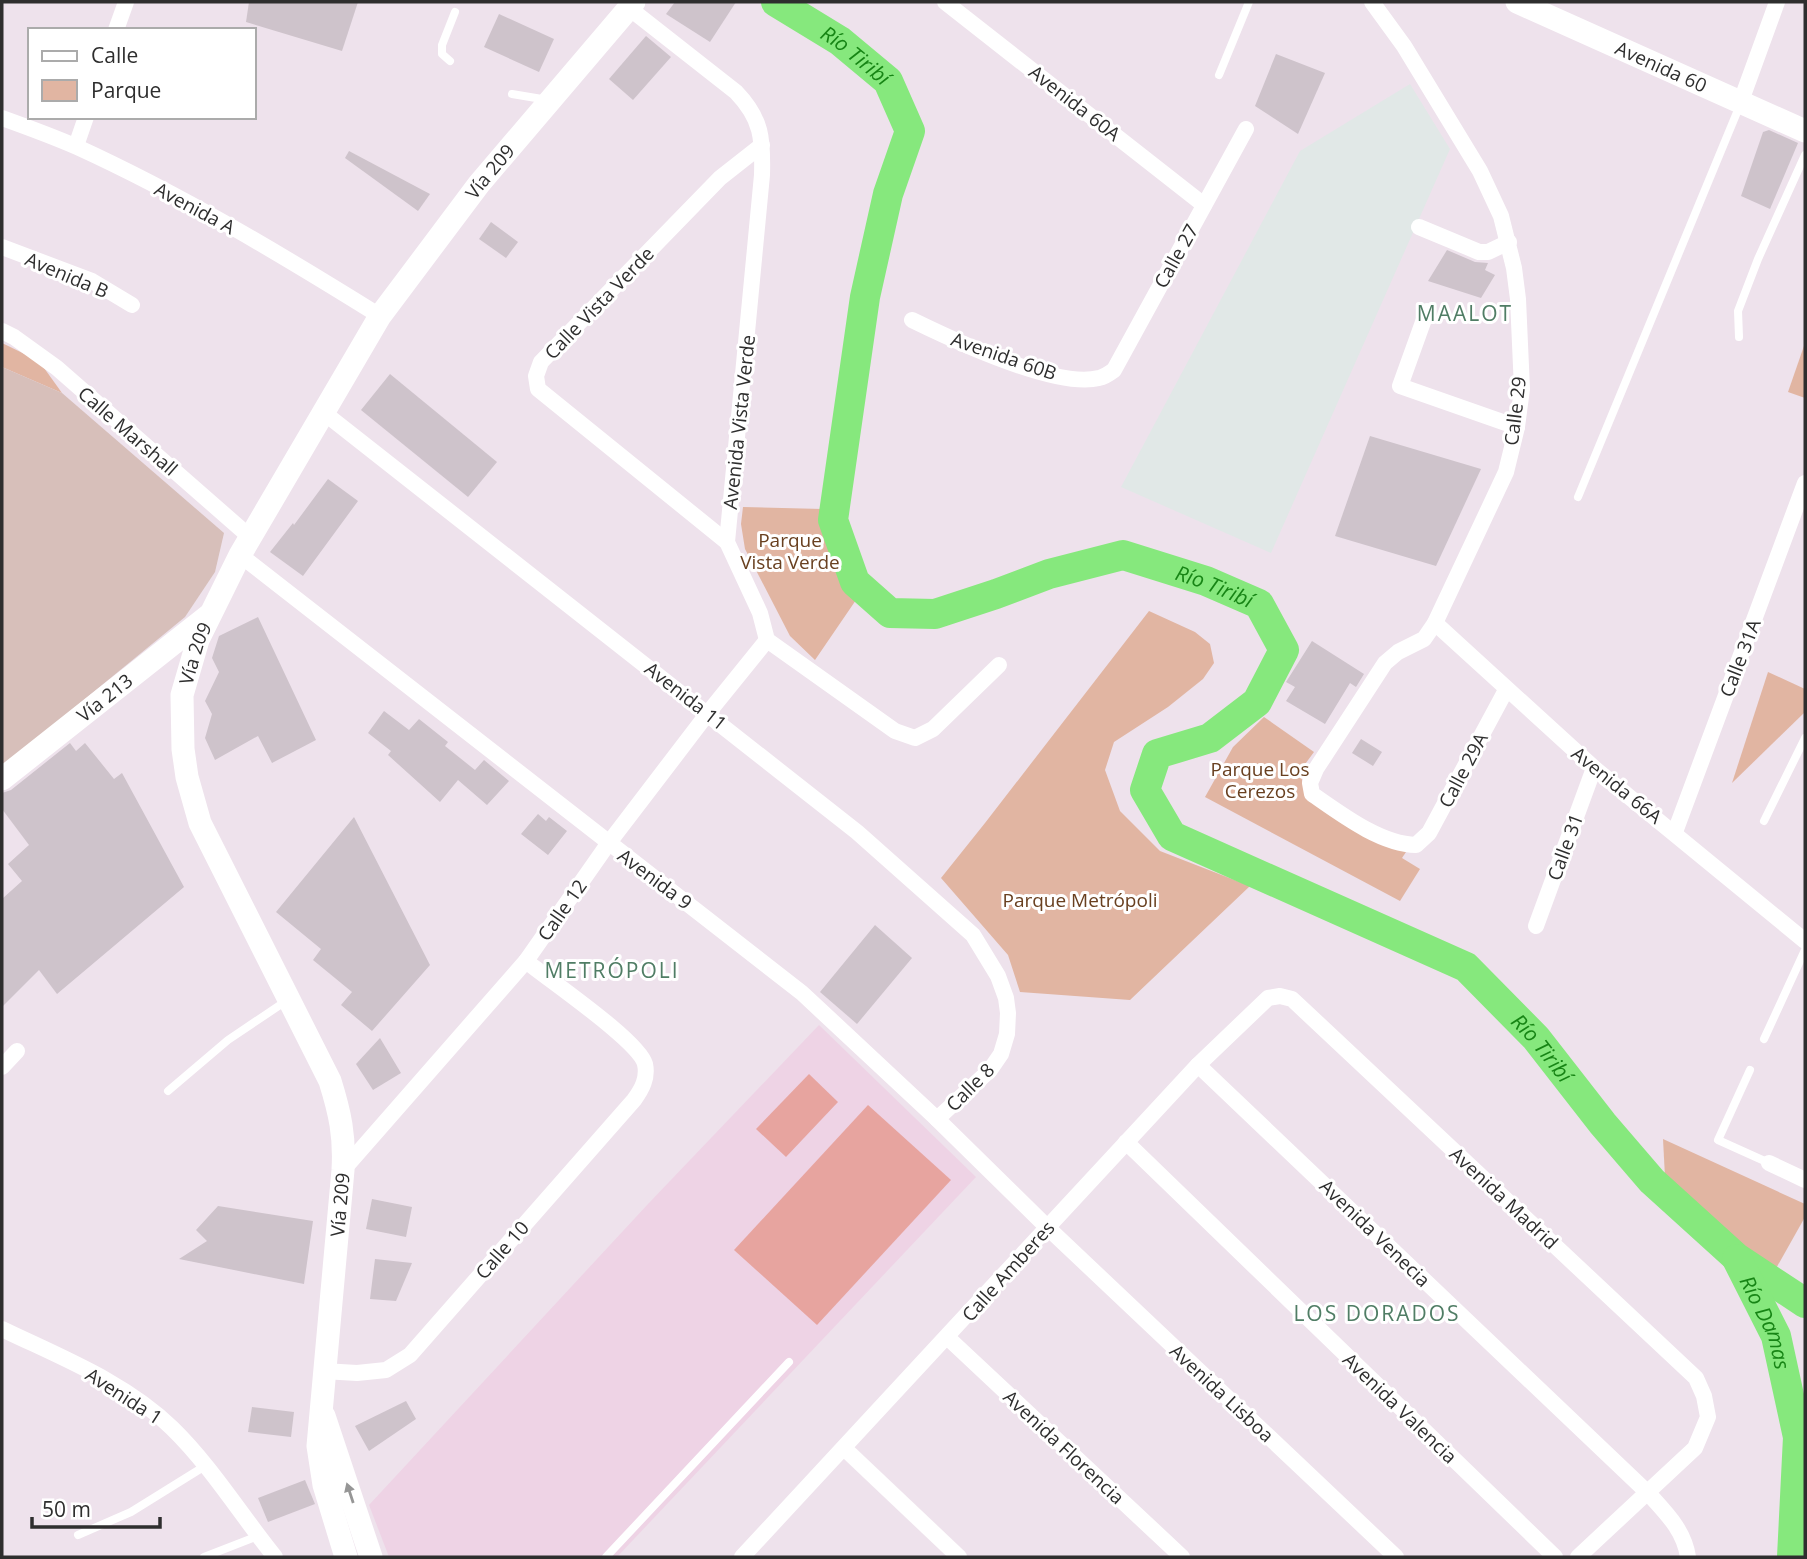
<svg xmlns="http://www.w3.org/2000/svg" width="1807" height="1559" font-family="'Open Sans',sans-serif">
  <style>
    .industrial { fill: #e1e8e7 }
    .education { fill: #eed3e5 }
    .green { fill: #e1b5a2 }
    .cemetery { fill: #d7bfba }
    .pitch { fill: #e7a49f }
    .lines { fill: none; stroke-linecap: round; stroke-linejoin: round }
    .river { stroke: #86e87d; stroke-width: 30 }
    .building { fill: #cec3cb }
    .lane { stroke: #fff; stroke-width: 8 }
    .street { stroke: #fff; stroke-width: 16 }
    .secondary { stroke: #fff; stroke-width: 23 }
    .oneway { fill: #969696 }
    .labels { text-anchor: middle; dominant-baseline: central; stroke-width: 6; stroke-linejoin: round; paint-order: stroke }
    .street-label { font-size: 19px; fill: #2e2e2e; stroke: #fff }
    .park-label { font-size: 19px; fill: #694020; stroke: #fff }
    .water-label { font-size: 21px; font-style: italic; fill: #178515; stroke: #fff }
    .neighbourhood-label { font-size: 21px; letter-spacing: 2px; fill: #507d65; stroke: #fff }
  </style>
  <rect width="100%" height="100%" fill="#eee2ec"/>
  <polygon class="industrial" points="1410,84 1450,149 1271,553 1121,487 1300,151"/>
  <polygon class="education" points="819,1025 976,1177 617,1557 389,1557 369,1505 648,1204"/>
  <g class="green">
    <polygon points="2,343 39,361 62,393 2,367"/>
    <polygon points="1805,343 1805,398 1788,392"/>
    <polygon points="743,507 823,509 822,524 846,592 856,600 815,660 790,636 745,549 741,524"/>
    <polygon points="1149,611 1195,632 1210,644 1214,663 1203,679 1168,707 1114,742 1105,770 1120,811 1160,851 1250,886 1130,1000 1020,992 1008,955 941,878 985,823"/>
    <polygon points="1768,672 1805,689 1805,712 1732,783"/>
    <polygon points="1264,717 1314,752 1300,771 1304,789 1400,845 1406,852 1402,858 1420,869 1400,901 1205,797 1233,747"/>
    <polygon points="1663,1139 1805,1204 1805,1217 1774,1272 1734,1244 1665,1177"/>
  </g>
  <polygon class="cemetery" points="2,367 62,393 224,533 215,572 185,617 2,767"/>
  <g class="pitch">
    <polygon points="809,1074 838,1102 786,1157 756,1129"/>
    <polygon points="868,1105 951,1180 817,1325 734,1250"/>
  </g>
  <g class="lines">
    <g class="river">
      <path id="s1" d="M776,2L840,41L888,81L910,131L888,194L865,297L833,520L855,582L890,613L935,614L996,594L1049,574L1123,555L1206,581L1259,604L1284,650L1257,702L1210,738L1157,754L1145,790L1172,836L1466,967L1536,1038L1603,1124L1652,1181L1737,1258L1805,1303"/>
      <path id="s2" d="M1737,1259L1776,1336L1798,1437L1792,1557"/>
    </g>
  </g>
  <g class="building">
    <polygon points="249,2 358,2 342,51 246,22"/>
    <polygon points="675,2 736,2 710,42 666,14"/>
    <polygon points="499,14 554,39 539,72 484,47"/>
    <polygon points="646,36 671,57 633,100 609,79"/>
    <polygon points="1276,54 1325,73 1298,134 1255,106"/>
    <polygon points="1769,130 1798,143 1770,209 1741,196 1763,132"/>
    <polygon points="349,151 430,194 418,211 345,158"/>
    <polygon points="491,222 518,242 506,258 479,239"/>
    <polygon points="1447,250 1475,262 1488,263 1485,270 1495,275 1481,298 1428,281"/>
    <polygon points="390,374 497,462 468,497 361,410"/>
    <polygon points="1370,436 1481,469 1436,566 1335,536"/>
    <polygon points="328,479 358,501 303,576 270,552 293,523 294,525"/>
    <polygon points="258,617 316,740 272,763 258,736 215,760 205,738 212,714 205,701 219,672 212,658 219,636"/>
    <polygon points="1312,641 1364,674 1356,687 1350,683 1325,724 1286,701 1295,687 1286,682"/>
    <polygon points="384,711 409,730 419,719 448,742 445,746 475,770 484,760 509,781 487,805 458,780 440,802 388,755 391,751 368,733"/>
    <polygon points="1361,739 1382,752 1373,766 1352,753"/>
    <polygon points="70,743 76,751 85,743 114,779 122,773 184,887 57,994 39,970 2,1007 2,899 22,881 8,864 29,845 2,809 2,793 11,790"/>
    <polygon points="538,814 546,821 549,817 567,831 548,855 521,834"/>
    <polygon points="354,817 430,965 372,1031 341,1005 352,992 313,960 321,949 276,912"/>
    <polygon points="875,925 912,958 857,1024 820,992"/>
    <polygon points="380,1038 401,1073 373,1090 356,1064"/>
    <polygon points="372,1199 412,1207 406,1237 366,1229"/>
    <polygon points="218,1206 313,1221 304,1284 179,1259 207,1241 196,1230"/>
    <polygon points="375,1259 412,1263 396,1301 370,1299"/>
    <polygon points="406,1401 416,1419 369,1451 355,1426"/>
    <polygon points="252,1407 294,1412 291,1437 248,1432"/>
    <polygon points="305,1480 315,1504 268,1522 258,1498"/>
  </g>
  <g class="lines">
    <g class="lane">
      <polyline points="450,61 442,54 442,45 455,12"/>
      <polyline points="1219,75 1249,2"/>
      <polyline points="512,94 548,100"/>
      <polyline points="1739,337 1738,311 1758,259 1805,155"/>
      <polyline points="1578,497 1740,105"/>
      <polyline points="1764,821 1805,738"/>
      <polyline points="1764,1039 1805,950"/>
      <polyline points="1750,1070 1718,1140 1769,1163"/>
      <polyline points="168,1091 228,1040 286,1001"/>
      <polyline points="78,1535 131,1512 205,1466"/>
      <polyline points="204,1557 258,1536"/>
      <polyline points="606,1557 789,1362"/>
    </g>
    <g class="street">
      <polyline points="945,2 1204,205"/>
      <path d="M1372,2L1404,46L1480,171L1501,216L1514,268L1518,299L1522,389L1517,427L1506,472L1435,623L1424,639L1398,652L1385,663L1316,769L1310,783L1312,794C1341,814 1380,844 1416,845L1429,833L1506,690"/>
      <path d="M629,8L736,92C762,119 763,139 762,175L727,542L760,613L767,640L895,731L915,738L933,729L999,665"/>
      <polyline points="116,30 126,2"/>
      <polyline points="1741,101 1777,2"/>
      <path d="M2,118C27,127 52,136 77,147C182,195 282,255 380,316"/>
      <polyline points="76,146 86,117"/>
      <polyline points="1419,227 1479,252 1488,252 1509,242"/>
      <polyline points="2,247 92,281 132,305"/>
      <polyline points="1427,311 1400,386 1517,427"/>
      <path d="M912,320C953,340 1056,389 1099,378C1104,377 1110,373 1114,370L1246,129"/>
      <polyline points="2,331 14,337 57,368 250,537"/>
      <polyline points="323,412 857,832 973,935 998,976 1006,998 1008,1013 1007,1034 1001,1054 990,1070 937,1119"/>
      <polyline points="727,542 538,389 536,376 541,362 720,178 762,145"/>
      <polyline points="240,555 802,993 937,1119 1048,1228 1396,1557"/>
      <polyline points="1435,623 1594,768 1805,941"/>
      <polyline points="1675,832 1805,483"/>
      <polyline points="1536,926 1594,768"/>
      <path d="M1198,1065L1648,1493C1666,1513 1684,1530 1688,1557"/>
      <polyline points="2,1067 17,1051"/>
      <polyline points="1126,1142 1555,1557"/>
      <polyline points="1769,1163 1805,1180"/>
      <polyline points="343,1170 526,961 608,844 708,713 767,640"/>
      <path d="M2,1329C60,1357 125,1382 172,1428C211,1466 241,1515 275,1557"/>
      <polyline points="947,1337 1182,1557"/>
      <path d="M323,1371L357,1373L386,1370L410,1355L634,1100C642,1089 648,1078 645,1064C639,1041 549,980 526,961"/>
      <polyline points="845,1449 959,1557"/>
      <polyline points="742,1557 1198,1065 1268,998 1280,996 1292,999 1696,1378 1704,1396 1708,1417 1695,1448 1578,1557"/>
    </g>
    <g class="secondary">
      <path id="s3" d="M1517,2L1805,131"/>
      <path id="s4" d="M2,779L208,616"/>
      <polyline points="324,1416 371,1557"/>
      <path id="s5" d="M346,1557L324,1485L318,1446L343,1170C345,1136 340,1113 330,1081L200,823L187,777L183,749L182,695L198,640L240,555L380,316L479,184L634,2"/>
    </g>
  </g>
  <defs><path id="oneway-solid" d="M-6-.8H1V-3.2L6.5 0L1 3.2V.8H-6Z" transform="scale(1.75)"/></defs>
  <use class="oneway" href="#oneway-solid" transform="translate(350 1493) rotate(-108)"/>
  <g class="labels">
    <g class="street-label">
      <text stroke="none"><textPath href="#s3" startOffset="158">Avenida 60</textPath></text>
      <text transform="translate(1075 103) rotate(38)">Avenida 60A</text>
      <text stroke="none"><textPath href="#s5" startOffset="1512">Vía 209</textPath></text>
      <text transform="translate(195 208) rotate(28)">Avenida A</text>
      <text transform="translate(1176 256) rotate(-61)">Calle 27</text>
      <text transform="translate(67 275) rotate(23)">Avenida B</text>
      <text transform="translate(599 303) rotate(-46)">Calle Vista Verde</text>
      <text transform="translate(1004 356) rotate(19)">Avenida 60B</text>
      <text transform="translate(1515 411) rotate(-83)">Calle 29</text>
      <text transform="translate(739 422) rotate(-84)">Avenida Vista Verde</text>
      <text transform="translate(128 431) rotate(41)">Calle Marshall</text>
      <text stroke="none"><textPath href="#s5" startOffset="945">Vía 209</textPath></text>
      <text transform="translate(1740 658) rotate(-69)">Calle 31A</text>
      <text stroke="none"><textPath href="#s4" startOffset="131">Vía 213</textPath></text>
      <text transform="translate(686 696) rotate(38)">Avenida 11</text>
      <text transform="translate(1463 770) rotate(-62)">Calle 29A</text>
      <text transform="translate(1617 785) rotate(39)">Avenida 66A</text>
      <text transform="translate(1565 847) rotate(-70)">Calle 31</text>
      <text transform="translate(655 879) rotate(37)">Avenida 9</text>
      <text transform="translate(562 910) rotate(-55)">Calle 12</text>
      <text transform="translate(970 1087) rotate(-45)">Calle 8</text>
      <text transform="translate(1504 1198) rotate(43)">Avenida Madrid</text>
      <text stroke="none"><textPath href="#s5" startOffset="357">Vía 209</textPath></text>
      <text transform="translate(1375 1233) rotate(44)">Avenida Venecia</text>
      <text transform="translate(502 1250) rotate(-49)">Calle 10</text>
      <text transform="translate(1008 1271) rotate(-48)">Calle Amberes</text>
      <text transform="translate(1222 1393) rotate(43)">Avenida Lisboa</text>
      <text transform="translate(124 1396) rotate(33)">Avenida 1</text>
      <text transform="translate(1400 1408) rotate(44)">Avenida Valencia</text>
      <text transform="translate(1064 1447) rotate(43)">Avenida Florencia</text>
    </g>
    <g class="park-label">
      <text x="790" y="540">Parque<tspan x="790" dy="22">Vista Verde</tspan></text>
      <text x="1260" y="769">Parque Los<tspan x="1260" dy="22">Cerezos</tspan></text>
      <text x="1080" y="900">Parque Metrópoli</text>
    </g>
    <g class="water-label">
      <text stroke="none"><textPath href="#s1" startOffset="96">Río Tiribí</textPath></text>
      <text stroke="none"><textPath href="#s1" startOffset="1041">Río Tiribí</textPath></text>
      <text stroke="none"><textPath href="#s1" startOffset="1839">Río Tiribí</textPath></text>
      <text stroke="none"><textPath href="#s2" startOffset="70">Río Damas</textPath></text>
    </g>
    <g class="neighbourhood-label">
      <text x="1465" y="313">MAALOT</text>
      <text x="612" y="970">METRÓPOLI</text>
      <text x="1377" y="1313">LOS DORADOS</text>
    </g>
  </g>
  <rect width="1807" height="1559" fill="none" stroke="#2e2e2e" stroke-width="7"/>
  <rect x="28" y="28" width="228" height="91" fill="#ffffff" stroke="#ababab" stroke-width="2"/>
  <rect x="42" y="51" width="35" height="10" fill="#ffffff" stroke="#ababab" stroke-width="2"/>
  <text x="91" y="63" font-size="21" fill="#2e2e2e">Calle</text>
  <rect x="42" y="80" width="35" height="21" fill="#e1b5a2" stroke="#ababab" stroke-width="2"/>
  <text x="91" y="98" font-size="21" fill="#2e2e2e">Parque</text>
  <path d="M32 1517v10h128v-10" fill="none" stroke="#2e2e2e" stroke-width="3.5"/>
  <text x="42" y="1517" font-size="21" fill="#2e2e2e" stroke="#ffffff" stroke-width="5" paint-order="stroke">50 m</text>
</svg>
